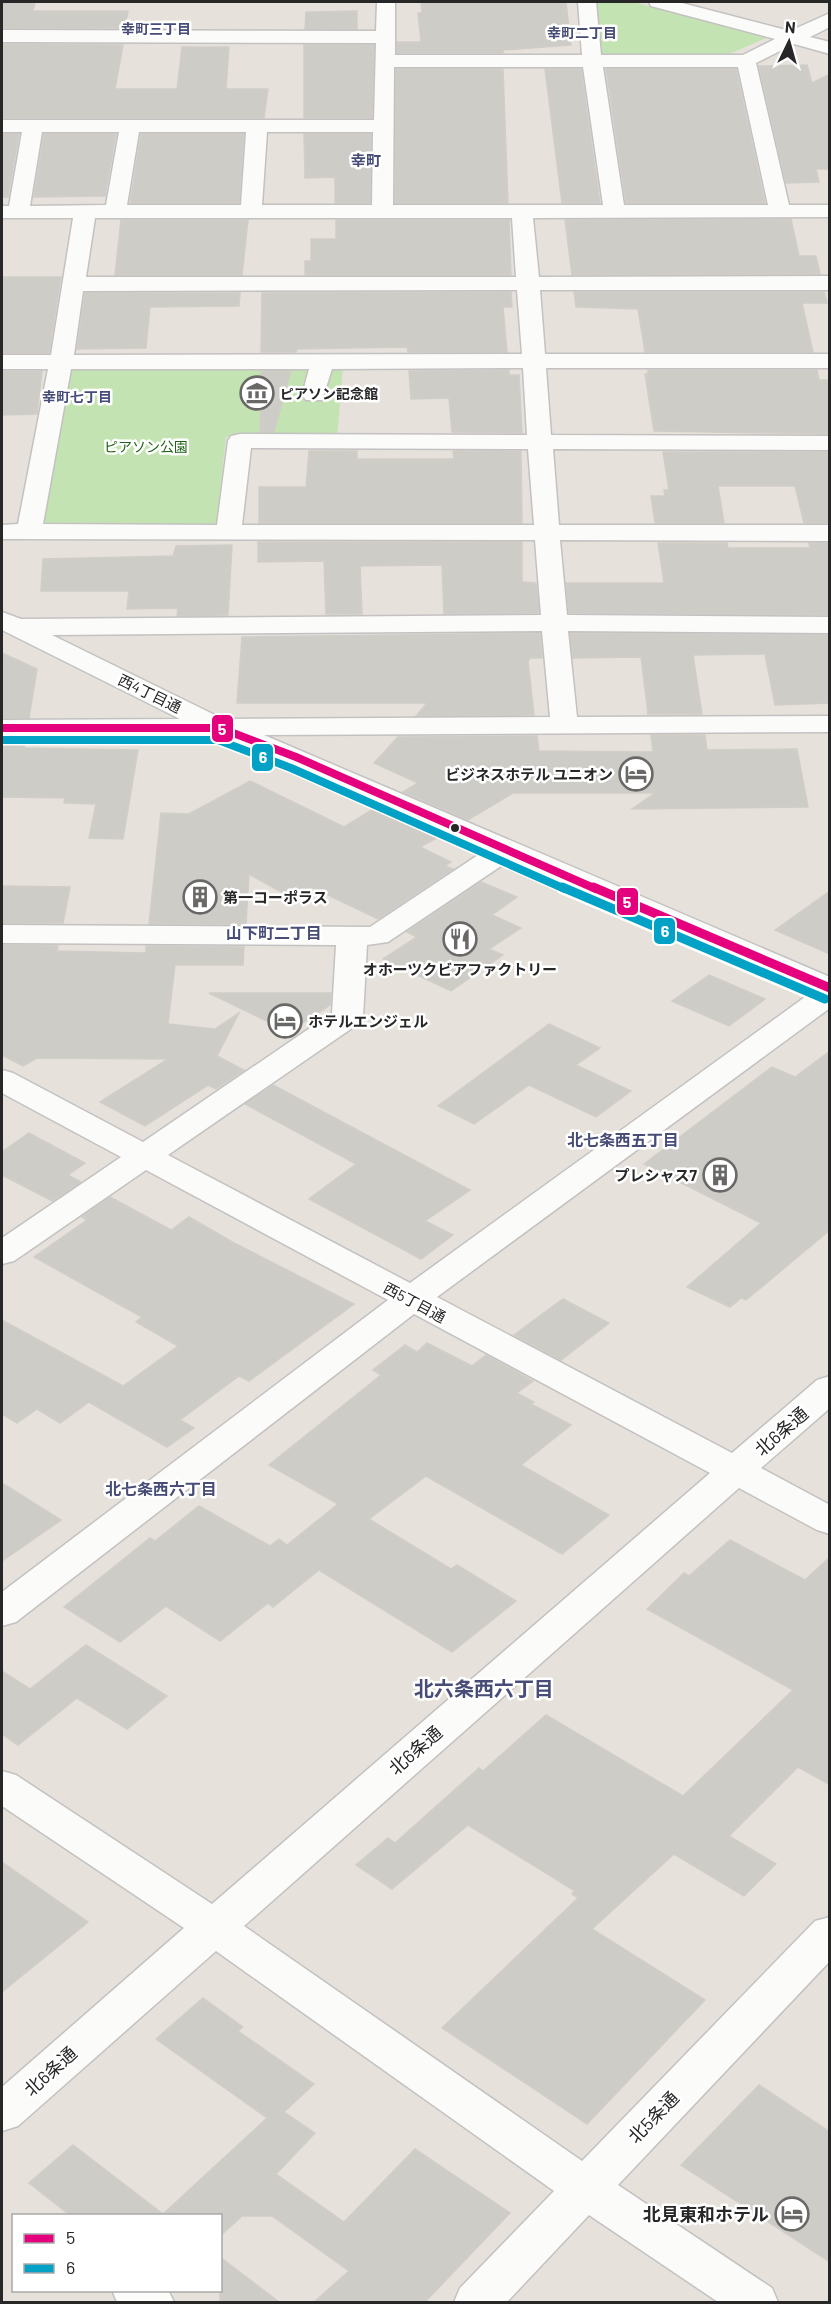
<svg xmlns="http://www.w3.org/2000/svg" width="831" height="2304" font-family="Barlow,'Noto Sans JP',sans-serif">
  <style>
    .green { fill: #c4e3b2 }
    .building { fill: #ceccc7; stroke: #d1cdc8; stroke-width: 1.5 }
    .lines { fill: none; stroke-linecap: round; stroke-linejoin: round }
    .minor-casing { stroke: #c3c1c1; stroke-width: 3 }
    .minor { fill: #fbfbfa; fill-rule: evenodd }
    .bus-1-far1-casing { stroke: #fff; stroke-width: 11 }
    .bus-1-casing { stroke: #fff; stroke-width: 14 }
    .bus-2-far1-casing { stroke: #fff; stroke-width: 11 }
    .bus-2-casing { stroke: #fff; stroke-width: 14 }
    .bus-1-far1 { stroke: #e5007d; stroke-width: 8 }
    .bus-1 { stroke: #e5007d; stroke-width: 9 }
    .bus-2-far1 { stroke: #02a2c6; stroke-width: 8 }
    .bus-2 { stroke: #02a2c6; stroke-width: 9 }
    .bus-dot { fill: #272727; stroke: #fff; stroke-width: 2 }
    .labels { text-anchor: middle; dominant-baseline: central; stroke-width: 5; stroke-linejoin: round; paint-order: stroke }
    .far-neighbourhood-label { font-size: 14px; font-weight: bold; fill: #474d77; stroke: #fff }
    .far-poi-label { font-size: 14px; font-weight: bold; fill: #272727; stroke: #fff; text-anchor: start }
    .far-park-label { font-size: 14px; fill: #236317; stroke: #fff }
    .far-quarter-label { font-size: 15px; font-weight: bold; fill: #474d77; stroke: #fff }
    .street-label { font-size: 15px; fill: #272727; stroke: #fff }
    .poi-label { font-size: 15px; font-weight: bold; fill: #272727; stroke: #fff; text-anchor: end }
    .neighbourhood-label { font-size: 16px; font-weight: bold; fill: #474d77; stroke: #fff }
    .near-street-label { font-size: 18px; fill: #272727; stroke: #fff }
    .near-poi-label { font-size: 18px; font-weight: bold; fill: #272727; stroke: #fff; text-anchor: end }
    .near-neighbourhood-label { font-size: 20px; font-weight: bold; fill: #474d77; stroke: #fff }
    .line-badge { stroke: #fff; stroke-width: 2 }
    .badge-label { font-size: 16px; text-anchor: middle; font-weight: bold; fill: #fff }
  </style>
  <rect width="100%" height="100%" fill="#e6e2db"/>
  <g class="green">
    <polygon points="595,2 633,2 771,36 727,55 599,54"/>
    <polygon points="69,368 343,368 337,438 226,437 216,526 41,525"/>
  </g>
  <g class="building">
    <polygon points="2,2 35,2 33,11 128,11 125,28 2,28"/>
    <polygon points="421,2 566,2 571,45 503,50 503,53 397,53 397,42 421,42 418,13 422,13"/>
    <polygon points="357,11 357,29 305,29 306,12"/>
    <polygon points="2,44 123,45 115,89 177,89 182,47 229,47 226,89 268,89 264,118 2,118"/>
    <polygon points="304,45 374,45 372,118 304,118"/>
    <polygon points="807,65 812,83 830,74 830,169 816,169 819,182 786,183 759,66"/>
    <polygon points="396,69 503,69 508,203 395,203"/>
    <polygon points="545,69 581,69 600,203 562,203"/>
    <polygon points="606,69 736,69 765,203 626,203"/>
    <polygon points="2,134 19,134 8,197 2,197"/>
    <polygon points="44,134 116,134 105,196 34,197"/>
    <polygon points="141,134 244,134 239,203 130,203"/>
    <polygon points="304,134 371,134 370,203 335,203 335,177 305,178"/>
    <polygon points="791,219 799,256 816,256 820,274 572,275 565,220"/>
    <polygon points="121,220 248,220 242,275 115,275"/>
    <polygon points="336,220 509,220 511,275 305,275 305,261 311,261 311,239 336,239"/>
    <polygon points="2,277 61,277 49,353 2,353"/>
    <polygon points="511,292 512,307 503,307 507,352 408,352 407,347 297,349 296,352 261,352 262,293"/>
    <polygon points="574,292 824,292 827,303 802,303 813,352 645,352 638,309 576,307"/>
    <polygon points="85,293 240,293 239,306 150,307 146,348 77,349"/>
    <polygon points="509,370 509,375 519,375 522,433 452,432 449,398 411,399 409,371"/>
    <polygon points="648,370 817,370 819,380 830,380 830,434 654,431 645,374 648,374"/>
    <polygon points="2,371 42,371 37,414 2,415"/>
    <polygon points="261,371 291,371 274,432 260,432"/>
    <polygon points="309,451 357,451 357,459 454,459 453,451 521,451 522,523 259,523 259,487 306,487"/>
    <polygon points="663,452 830,452 830,523 804,523 795,486 718,486 724,523 655,523 651,496 665,496 664,490 669,490"/>
    <polygon points="258,542 522,542 522,582 536,583 539,613 444,614 442,565 360,566 362,614 326,614 324,561 258,562"/>
    <polygon points="658,543 727,543 728,548 810,548 809,543 830,543 830,615 569,613 566,583 664,583"/>
    <polygon points="232,545 228,615 177,616 178,608 127,609 129,591 41,591 43,559 173,556 176,546"/>
    <polygon points="540,633 542,658 530,658 528,661 534,715 416,716 427,703 237,703 242,637"/>
    <polygon points="570,633 830,635 830,703 775,705 765,654 693,655 702,714 648,714 641,657 573,658"/>
    <polygon points="2,653 37,669 29,718 2,718"/>
    <polygon points="651,735 705,735 707,750 797,749 808,807 632,809 655,793 513,793 468,820 403,792 418,783 374,763 398,737 537,736 539,751 653,752"/>
    <polygon points="2,738 26,738 24,748 138,750 123,839 89,838 96,804 64,803 65,798 2,797"/>
    <polygon points="250,781 344,827 378,806 442,835 420,847 451,862 445,866 453,869 378,919 311,887 292,898 249,874 246,924 149,924 161,813 189,814"/>
    <polygon points="481,882 517,897 492,915 521,928 489,949 503,955 451,991 383,959 417,937 407,932"/>
    <polygon points="2,886 70,887 63,923 2,923"/>
    <polygon points="830,891 830,954 775,930"/>
    <polygon points="2,945 58,946 57,951 146,953 146,946 244,947 243,965 175,965 168,1024 215,1029 239,1013 217,1056 244,1070 216,1089 208,1085 145,1126 100,1102 168,1059 37,1058 23,1066 2,1055"/>
    <polygon points="709,975 765,999 729,1026 672,1001"/>
    <polygon points="209,993 331,993 330,1005 289,1032"/>
    <polygon points="549,1024 600,1048 576,1065 631,1091 596,1117 529,1085 474,1124 438,1106"/>
    <polygon points="830,1051 830,1230 746,1300 741,1298 730,1307 687,1287 761,1223 644,1164 772,1067 795,1077"/>
    <polygon points="273,1085 470,1190 425,1221 453,1235 421,1259 309,1199 356,1164 245,1104"/>
    <polygon points="29,1133 85,1163 68,1175 81,1182 52,1201 2,1175 2,1152"/>
    <polygon points="110,1197 171,1230 189,1217 234,1243 354,1304 249,1381 239,1376 180,1420 194,1428 167,1447 89,1402 60,1423 37,1409 17,1423 2,1414 2,1320 123,1386 178,1346 136,1322 142,1317 34,1257 87,1220 82,1217"/>
    <polygon points="563,1299 609,1323 561,1360 514,1335"/>
    <polygon points="427,1343 472,1366 486,1355 533,1381 517,1393 534,1402 531,1404 571,1425 521,1465 609,1515 562,1554 426,1476 369,1519 451,1569 457,1565 516,1601 452,1652 319,1570 273,1607 268,1603 220,1641 166,1606 120,1642 64,1607 150,1538 155,1541 199,1506 270,1546 279,1539 287,1545 338,1504 269,1465 381,1375 373,1370 405,1345 417,1352"/>
    <polygon points="2,1483 61,1520 2,1561"/>
    <polygon points="730,1540 805,1580 830,1557 830,1785 798,1767 729,1836 776,1864 744,1896 674,1854 592,1929 705,2000 587,2124 442,2028 578,1898 572,1894 575,1891 468,1825 392,1889 356,1865 388,1838 395,1843 479,1768 483,1771 546,1715 683,1796 793,1690 647,1609 684,1573 689,1576"/>
    <polygon points="86,1645 167,1696 127,1729 77,1698 18,1745 2,1734 2,1671 30,1689"/>
    <polygon points="2,1862 88,1922 2,1992"/>
    <polygon points="203,1998 243,2027 238,2031 314,2084 284,2112 315,2133 276,2174 344,2222 415,2149 510,2213 425,2302 314,2302 349,2271 272,2216 242,2216 220,2236 220,2216 71,2216 29,2183 73,2145 163,2214 267,2118 156,2039"/>
    <polygon points="759,2085 830,2132 830,2262 681,2165"/>
    <polygon points="220,2257 279,2302 220,2302"/>
  </g>
  <g class="lines">
    <defs>
      <g id="minor">
        <path d="M377,2H395V55H582L578,2H596L601,55H743L775,39L651,6L649,2H678L790,31L830,13V27L810,37L830,42V54L794,44L756,63L789,205H830V217L533,218L539,277L830,276V290H540L545,354H830V368H546L551,435L830,436V450L553,449L559,525H830V541L560,540L567,615L830,617V633L568,631L577,717L830,716V732L264,735L830,977V1008L437,1297L732,1453L817,1380L830,1376V1408L761,1468L830,1505V1534L817,1530L739,1488L244,1926L582,2161L815,1921L830,1917V1961L618,2185L772,2288L778,2302H718L589,2215L507,2302H454L460,2288L554,2191L216,1951L18,2126L2,2131V2087L184,1928L2,1806V1771L16,1775L212,1904L710,1473L414,1314L16,1622L2,1626V1592L388,1300L146,1170L14,1261L2,1264V1238L121,1157L2,1093V1070L13,1073L143,1142L332,1013L336,945L2,943V925L370,927L484,851L286,763L214,735L2,736V720L180,719L2,630V612L21,619L541,615L535,540L2,539V525L18,524L48,369H2V355H51L73,218H2V206H9L22,132H2V120H374L376,43L2,42V30L376,31ZM394,67H583L603,205H393ZM603,67H738L768,205H624ZM42,132H119L106,205L30,206ZM139,132H246L241,205H127ZM267,132H373L372,205H262ZM95,218H512L516,277H86ZM517,290L522,354L74,355L83,291ZM523,368L527,435L240,434L231,436L228,441L217,525L43,524L71,369H309L302,395L306,400H322L332,369ZM251,448L528,449L534,525H242ZM542,631L550,717L223,719L52,635ZM507,862L812,992L410,1283L168,1155L358,1024L363,1017L367,945L388,942Z"/>
        <polygon points="112,2290 168,2290 174,2302 117,2302"/>
      </g>
    </defs>
    <use href="#minor" class="minor-casing"/>
    <use href="#minor" class="minor"/>
    <defs>
      <polyline id="bus-1-far1" points="2,728 220,728 296,757 596,889"/>
      <polyline id="bus-1" points="593,887 830,988"/>
      <polyline id="bus-2-far1" points="2,740 218,740 291,768 565,889"/>
      <polyline id="bus-2" points="562,887 825,999"/>
    </defs>
    <use href="#bus-1-far1" class="bus-1-far1-casing"/>
    <use href="#bus-1" class="bus-1-casing"/>
    <use href="#bus-2-far1" class="bus-2-far1-casing"/>
    <use href="#bus-2" class="bus-2-casing"/>
    <use href="#bus-1-far1" class="bus-1-far1"/>
    <use href="#bus-1" class="bus-1"/>
    <use href="#bus-2-far1" class="bus-2-far1"/>
    <use href="#bus-2" class="bus-2"/>
  </g>
  <defs>
    <symbol id="museum-ring" viewBox="-11 -11 22 22"><circle r="9.5" fill="#fff" stroke="#6a6866" stroke-width="1.5"/><path d="M0-6L6-3V-2H-6V-3ZM-5-1h2V3h-2ZM-1-1h2V3h-2ZM3-1h2V3H3ZM-6 4H6V6H-6Z" fill="#6a6866"/></symbol>
    <symbol id="hotel-ring" viewBox="-11 -11 22 22"><circle r="9.5" fill="#fff" stroke="#6a6866" stroke-width="1.5"/><path d="M-6-4.5h1.5V1H6V5H4.5V3h-9V5H-6ZM-4 0a1.8 1.8 0 1 1 3.6 0ZM.5 0V-2.5h3Q6-2.5 6 0Z" fill="#6a6866"/></symbol>
    <symbol id="building-ring" viewBox="-11 -11 22 22"><circle r="9.5" fill="#fff" stroke="#6a6866" stroke-width="1.5"/><path d="M-4-6H4V6H1V3H-1V6H-4ZM-2.5-4.3h1.7v1.8h-1.7ZM.8-4.3h1.7v1.8H.8ZM-2.5-1h1.7V.8h-1.7ZM.8-1h1.7V.8H.8Z" fill="#6a6866"/></symbol>
    <symbol id="restaurant-ring" viewBox="-11 -11 22 22"><circle r="9.5" fill="#fff" stroke="#6a6866" stroke-width="1.5"/><path d="M-5-6h1v4h1v-4h1v4h1v-4h1v5L-1.5 .5V6h-2V.5L-5-1ZM5-6V6H3V1.5H1.5Q1.5-4 5-6Z" fill="#6a6866"/></symbol>
  </defs>
  <g fill-rule="evenodd">
    <use href="#museum-ring" x="238" y="374" width="38" height="38"/>
    <use href="#hotel-ring" x="617" y="755" width="38" height="38"/>
    <use href="#building-ring" x="181" y="878" width="38" height="38"/>
    <use href="#restaurant-ring" x="441" y="920" width="38" height="38"/>
    <use href="#hotel-ring" x="266" y="1002" width="38" height="38"/>
    <use href="#building-ring" x="701" y="1156" width="38" height="38"/>
    <use href="#hotel-ring" x="773" y="2195" width="38" height="38"/>
  </g>
  <circle class="bus-dot" cx="455" cy="828" r="5"/>
  <g class="labels">
    <g class="far-neighbourhood-label">
      <text x="156" y="28">幸町三丁目</text>
      <text x="582" y="32">幸町二丁目</text>
      <text x="77" y="396">幸町七丁目</text>
    </g>
    <g class="far-poi-label">
      <text x="280" y="393">ピアソン記念館</text>
    </g>
    <g class="far-park-label">
      <text x="146" y="446">ピアソン公園</text>
    </g>
    <g class="far-quarter-label">
      <text x="366" y="160">幸町</text>
    </g>
    <g class="street-label">
      <text transform="translate(150 693) rotate(26)">西4丁目通</text>
      <text transform="translate(415 1302) rotate(28)">西5丁目通</text>
    </g>
    <g class="poi-label">
      <text x="613" y="774">ビジネスホテル ユニオン</text>
      <text x="223" y="897" text-anchor="start">第一コーポラス</text>
      <text x="460" y="969" text-anchor="middle">オホーツクビアファクトリー</text>
      <text x="308" y="1021" text-anchor="start">ホテルエンジェル</text>
      <text x="697" y="1175">プレシャス7</text>
    </g>
    <g class="neighbourhood-label">
      <text x="274" y="932">山下町二丁目</text>
      <text x="623" y="1139">北七条西五丁目</text>
      <text x="161" y="1488">北七条西六丁目</text>
    </g>
    <g class="near-street-label">
      <text transform="translate(781 1431) rotate(-41)">北6条通</text>
      <text transform="translate(415 1750) rotate(-41)">北6条通</text>
      <text transform="translate(50 2071) rotate(-42)">北6条通</text>
      <text transform="translate(653 2117) rotate(-46)">北5条通</text>
    </g>
    <g class="near-poi-label">
      <text x="769" y="2214">北見東和ホテル</text>
    </g>
    <g class="near-neighbourhood-label">
      <text x="484" y="1688">北六条西六丁目</text>
    </g>
  </g>
  <g class="line-badge">
    <rect x="211" y="714" width="23" height="29" rx="6" fill="#e5007d"/>
    <rect x="251" y="743" width="23" height="29" rx="6" fill="#02a2c6"/>
    <rect x="616" y="887" width="23" height="29" rx="6" fill="#e5007d"/>
    <rect x="653" y="917" width="23" height="28" rx="6" fill="#02a2c6"/>
  </g>
  <g class="badge-label">
    <text x="222" y="735">5</text>
    <text x="263" y="763">6</text>
    <text x="627" y="908">5</text>
    <text x="665" y="937">6</text>
  </g>
  <rect width="831" height="2304" fill="none" stroke="#272727" stroke-width="6"/>
  <rect x="12" y="2214" width="210" height="78" fill="#ffffff" stroke="#a9a9a9" stroke-width="1.5"/>
  <rect x="24" y="2234" width="30" height="9" fill="#e5007d" stroke="#a9a9a9" stroke-width="1.5"/>
  <text x="66" y="2244" font-size="18" fill="#272727">5</text>
  <rect x="24" y="2264" width="30" height="9" fill="#02a2c6" stroke="#a9a9a9" stroke-width="1.5"/>
  <text x="66" y="2274" font-size="18" fill="#272727">6</text>
  <g transform="translate(789 42) rotate(5)" stroke="#ffffff" stroke-width="4.5" paint-order="stroke">
  <path d="M0-4.5L10 22L0 15L-10 22Z" fill="#272727"/>
  <text y="-9" font-size="16" font-weight="bold" text-anchor="middle" fill="#272727">N</text>
  </g>
</svg>
